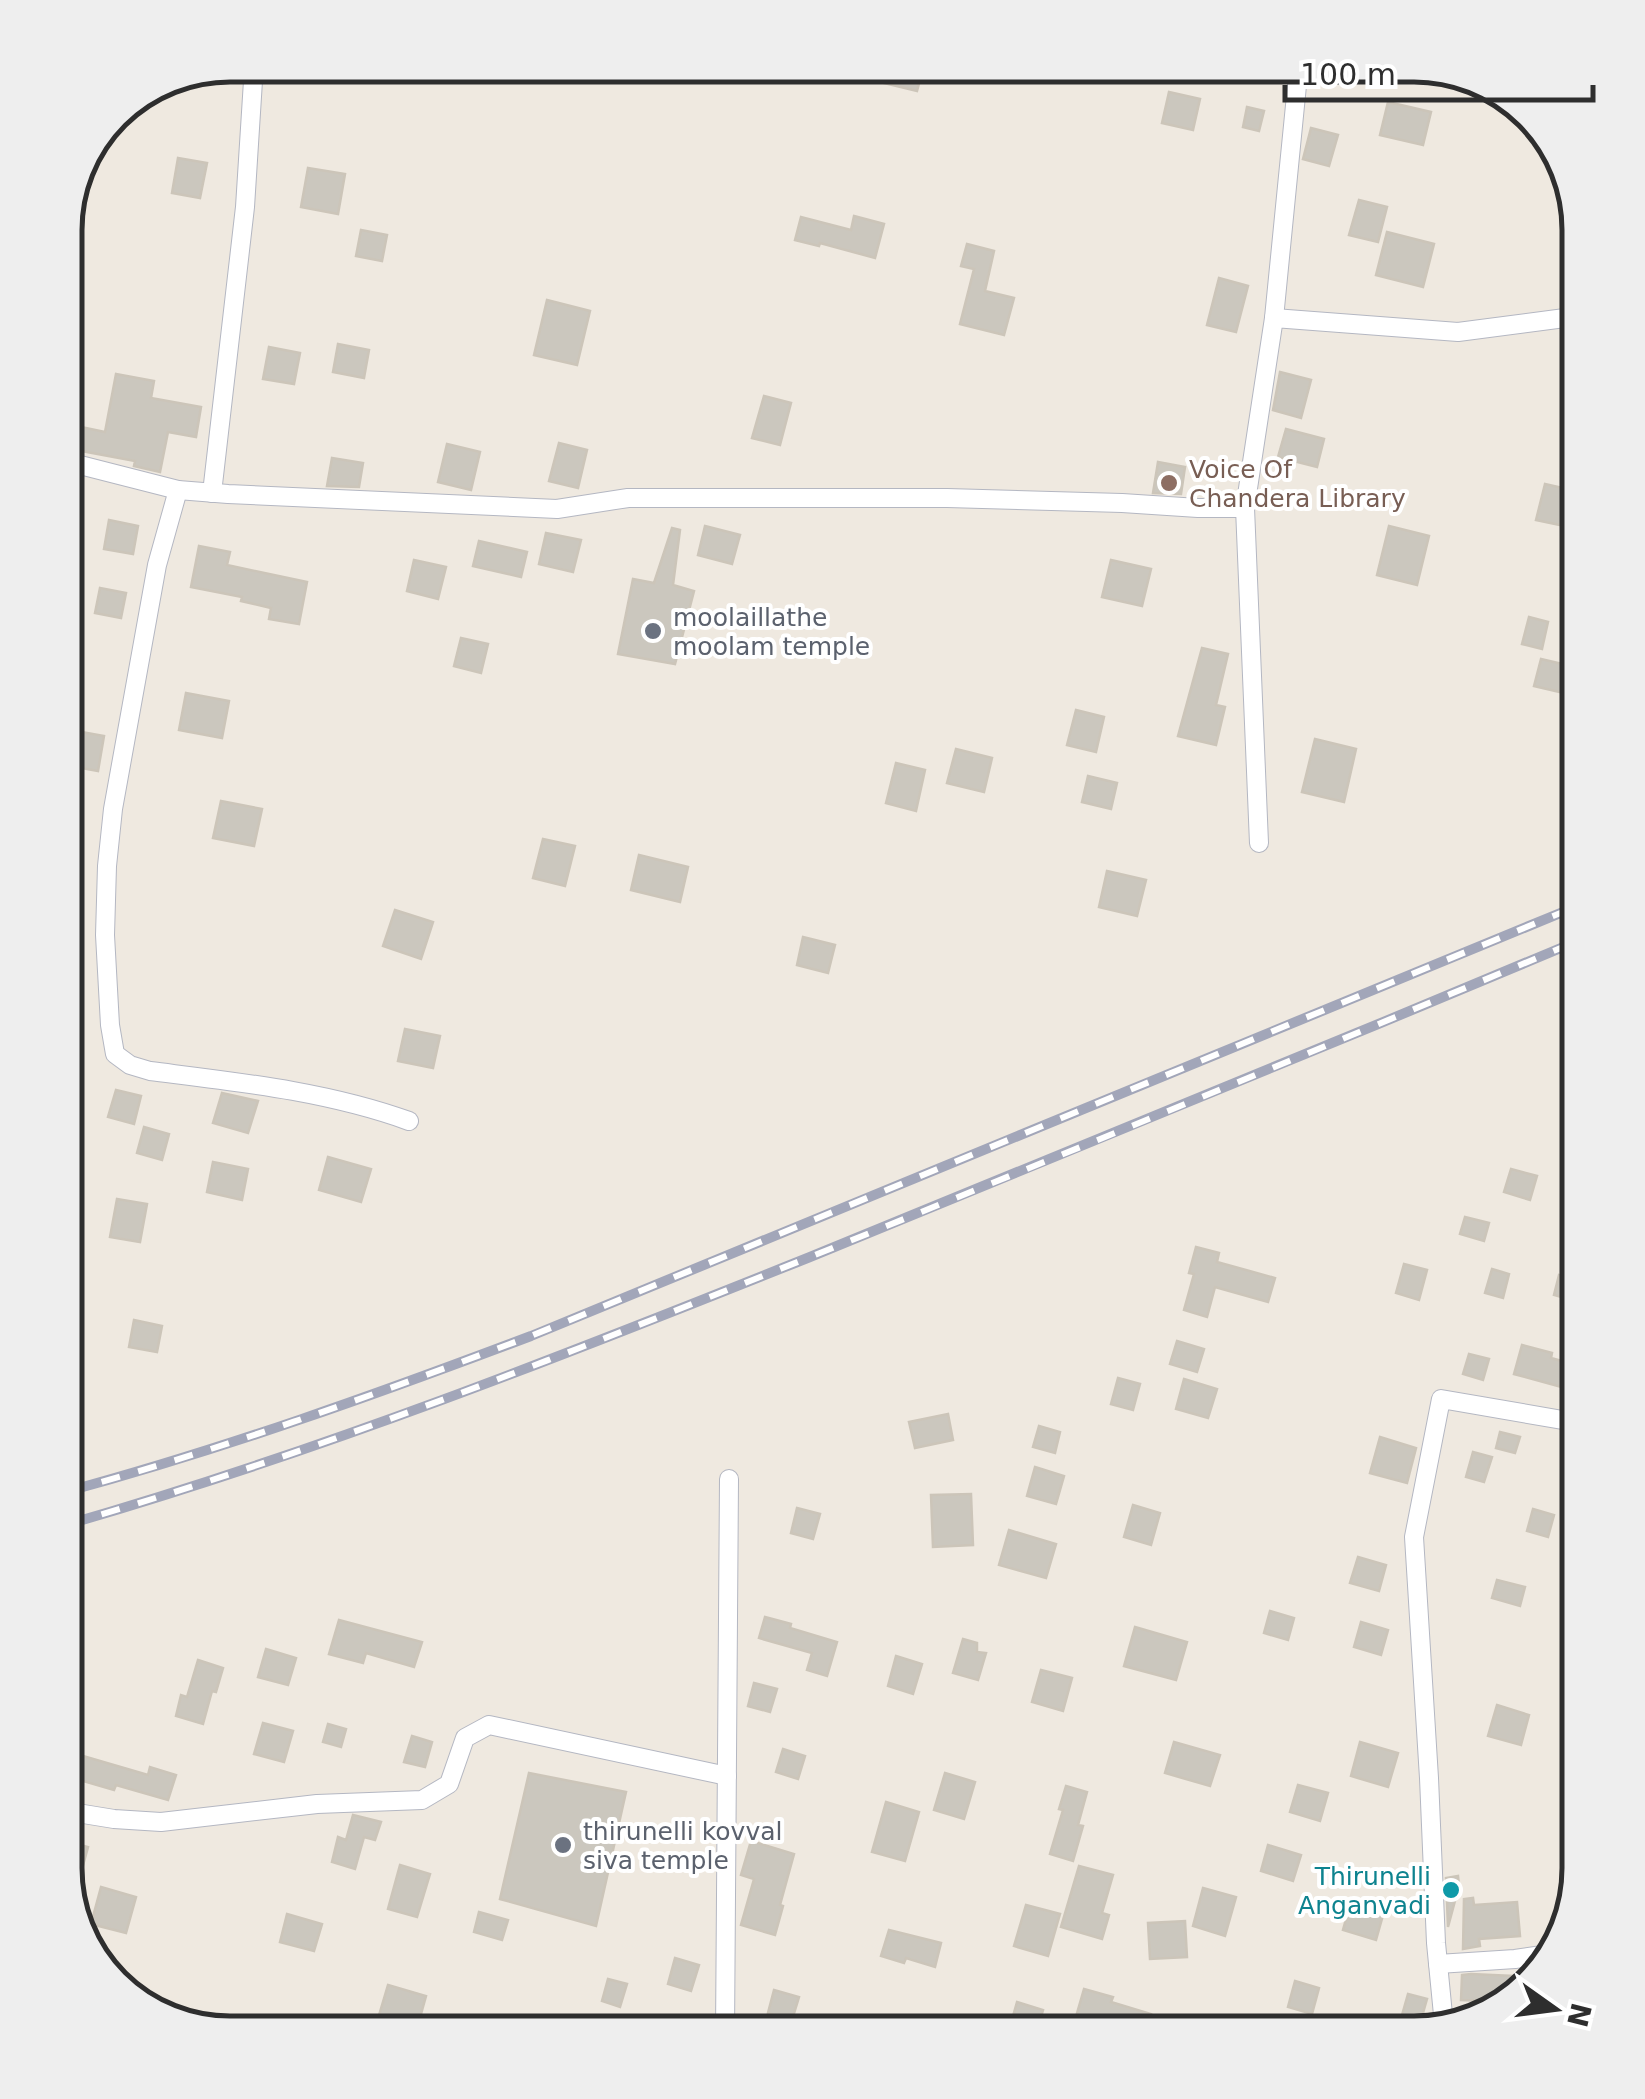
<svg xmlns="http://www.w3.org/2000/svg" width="1645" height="2099" font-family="'DejaVu Sans',sans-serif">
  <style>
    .building { fill: #cbc7be; stroke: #ccc5b9; stroke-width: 2.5 }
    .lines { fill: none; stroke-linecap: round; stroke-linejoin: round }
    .street-casing { stroke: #b4b7c2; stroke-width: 20 }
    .street { stroke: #fff; stroke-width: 18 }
    .rail-casing { stroke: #a2a6b9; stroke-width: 10 }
    .rail { stroke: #fff; stroke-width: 6; stroke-dasharray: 19; stroke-linecap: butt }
    .education-dot { fill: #8d6e63; stroke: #fff; stroke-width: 4 }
    .worship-dot { fill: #6b7280; stroke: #fff; stroke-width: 4 }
    .culture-dot { fill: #0f9aa8; stroke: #fff; stroke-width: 4 }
    .labels { text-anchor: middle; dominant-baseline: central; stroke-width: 8; stroke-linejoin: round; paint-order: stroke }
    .education-label { font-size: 25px; fill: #785e54; stroke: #fff; text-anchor: start }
    .worship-label { font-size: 25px; fill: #5b616d; stroke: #fff; text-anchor: start }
    .culture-label { font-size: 25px; fill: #0d838f; stroke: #fff; text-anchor: end }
    .rim { fill: none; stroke: #2e2e2e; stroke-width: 5 }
  </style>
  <rect width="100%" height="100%" fill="#efe9e0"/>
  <g class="building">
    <polygon points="880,65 924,65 917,91 876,81"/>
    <polygon points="1169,92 1200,99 1193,130 1162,123"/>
    <polygon points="1388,102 1431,112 1423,145 1380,135"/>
    <polygon points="1247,107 1264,111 1259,131 1243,127"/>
    <polygon points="1311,128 1338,135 1329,166 1303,159"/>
    <polygon points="178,158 207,163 200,198 172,193"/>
    <polygon points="308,168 345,174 338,214 301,207"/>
    <polygon points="1359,200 1387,207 1378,242 1349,235"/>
    <polygon points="854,216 884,224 875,258 820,243 819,246 795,240 801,217 851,230"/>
    <polygon points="361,230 387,235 382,261 356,256"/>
    <polygon points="1387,232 1434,244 1423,287 1376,275"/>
    <polygon points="967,244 994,251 985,291 1014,298 1004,335 960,324 974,269 961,266"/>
    <polygon points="1219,278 1248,286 1236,332 1207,325"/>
    <polygon points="547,300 590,311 577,365 534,355"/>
    <polygon points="338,344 369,350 364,378 333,372"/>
    <polygon points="269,347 300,353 294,384 263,379"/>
    <polygon points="1280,372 1311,380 1301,418 1273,410"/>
    <polygon points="116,374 154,381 151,398 201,407 196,437 168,432 160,472 134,466 135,461 76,450 81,427 105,432"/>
    <polygon points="764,396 791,403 780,445 752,438"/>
    <polygon points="1286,429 1324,439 1317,467 1278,457"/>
    <polygon points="559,443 587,450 578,488 549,481"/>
    <polygon points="447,444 480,452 471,490 438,482"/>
    <polygon points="332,458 363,463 359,487 327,486"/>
    <polygon points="1158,462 1185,467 1181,494 1153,493"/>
    <polygon points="1545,484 1580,492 1574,528 1536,520"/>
    <polygon points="109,520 138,526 133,554 104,549"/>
    <polygon points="705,526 740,535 732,564 698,555"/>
    <polygon points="1389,526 1429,536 1417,585 1377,575"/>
    <polygon points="672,528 680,530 673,585 694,591 675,664 618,654 633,579 654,583"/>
    <polygon points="546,533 581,540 573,572 539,564"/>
    <polygon points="479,541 527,552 521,577 473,566"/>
    <polygon points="199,546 230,552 227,565 307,582 299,624 269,619 271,608 241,601 242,597 191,587"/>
    <polygon points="414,560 446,567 438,599 407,591"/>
    <polygon points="1111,560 1151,569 1142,606 1102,597"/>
    <polygon points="100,588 126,593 121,618 95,613"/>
    <polygon points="1529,617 1548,622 1542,649 1522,644"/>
    <polygon points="461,638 488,644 481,673 454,666"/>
    <polygon points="1202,648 1228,654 1216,705 1225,707 1216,745 1178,736"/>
    <polygon points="1541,659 1575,667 1568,694 1534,686"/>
    <polygon points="186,693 229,701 222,738 179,730"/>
    <polygon points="1076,710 1104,717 1096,752 1067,745"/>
    <polygon points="65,729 104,736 98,771 65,765"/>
    <polygon points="1315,739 1356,749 1344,802 1302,792"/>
    <polygon points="956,749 992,758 984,792 947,783"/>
    <polygon points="896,763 925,770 916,811 886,803"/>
    <polygon points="1088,776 1117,783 1111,809 1082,802"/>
    <polygon points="221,801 262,809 254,846 213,838"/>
    <polygon points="543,839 575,846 565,886 533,878"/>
    <polygon points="639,855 688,867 680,902 631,890"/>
    <polygon points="1107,871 1146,880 1137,916 1099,907"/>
    <polygon points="395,910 433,922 421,959 383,946"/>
    <polygon points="803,937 835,945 828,973 797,965"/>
    <polygon points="405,1029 440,1036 433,1068 398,1061"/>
    <polygon points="116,1090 141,1096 134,1124 108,1117"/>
    <polygon points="222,1093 258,1101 248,1133 213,1123"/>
    <polygon points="144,1127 169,1134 162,1160 137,1153"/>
    <polygon points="328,1157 371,1169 361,1202 319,1190"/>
    <polygon points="213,1162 248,1169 242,1200 207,1192"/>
    <polygon points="1511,1169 1537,1176 1530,1200 1504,1192"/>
    <polygon points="117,1199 147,1204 140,1242 110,1237"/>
    <polygon points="1465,1217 1489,1223 1484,1241 1460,1234"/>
    <polygon points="1196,1247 1219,1253 1217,1262 1275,1278 1268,1302 1215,1287 1207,1317 1184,1310 1194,1274 1189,1273"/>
    <polygon points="1404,1264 1427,1270 1419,1300 1396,1293"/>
    <polygon points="1492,1269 1509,1274 1503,1298 1485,1293"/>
    <polygon points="1559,1275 1580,1282 1575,1301 1554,1295"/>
    <polygon points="134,1320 162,1326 157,1352 129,1347"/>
    <polygon points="1177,1341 1204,1349 1197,1372 1170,1364"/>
    <polygon points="1522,1345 1552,1353 1551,1358 1580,1366 1580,1392 1514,1374"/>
    <polygon points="1469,1354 1489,1359 1483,1380 1463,1374"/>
    <polygon points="1118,1378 1140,1384 1133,1410 1111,1404"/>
    <polygon points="1184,1379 1217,1389 1208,1418 1176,1409"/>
    <polygon points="948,1414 953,1440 915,1448 909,1422"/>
    <polygon points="1039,1426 1060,1432 1055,1453 1033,1447"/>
    <polygon points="1500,1432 1520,1437 1515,1453 1496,1448"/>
    <polygon points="1380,1437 1416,1448 1407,1483 1370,1473"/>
    <polygon points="1473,1452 1492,1457 1484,1482 1466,1477"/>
    <polygon points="1035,1467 1064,1476 1056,1504 1027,1496"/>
    <polygon points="971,1494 973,1545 933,1547 931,1495"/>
    <polygon points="1133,1505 1160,1513 1151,1545 1124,1537"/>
    <polygon points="797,1508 820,1514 813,1539 791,1533"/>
    <polygon points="1533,1509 1554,1515 1548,1537 1527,1531"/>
    <polygon points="1009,1530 1056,1544 1046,1578 999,1565"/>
    <polygon points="1358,1557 1386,1565 1379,1591 1350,1583"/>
    <polygon points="1497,1580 1525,1587 1520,1606 1492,1598"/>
    <polygon points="1270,1611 1294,1618 1288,1640 1264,1633"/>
    <polygon points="765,1617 791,1624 790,1628 837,1642 827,1676 807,1670 812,1653 759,1638"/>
    <polygon points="339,1620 422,1642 414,1667 366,1653 363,1663 329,1654"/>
    <polygon points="1361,1622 1388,1630 1381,1655 1354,1647"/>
    <polygon points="1135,1627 1187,1642 1176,1680 1124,1666"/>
    <polygon points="963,1639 977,1643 977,1652 986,1653 978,1680 953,1673"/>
    <polygon points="266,1649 296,1658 288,1685 258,1677"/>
    <polygon points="896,1656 922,1664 913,1694 888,1686"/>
    <polygon points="198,1660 223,1668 216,1692 212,1691 203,1724 176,1716 181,1695 187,1697"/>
    <polygon points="1041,1670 1072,1678 1063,1711 1032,1702"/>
    <polygon points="754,1683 777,1689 770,1712 748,1706"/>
    <polygon points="1497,1705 1529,1715 1521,1745 1488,1736"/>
    <polygon points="263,1723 293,1731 284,1762 254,1754"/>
    <polygon points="328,1724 346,1729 341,1747 323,1742"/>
    <polygon points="412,1736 432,1742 425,1767 404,1762"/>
    <polygon points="1174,1742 1220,1755 1210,1786 1165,1773"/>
    <polygon points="1360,1742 1398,1753 1388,1787 1351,1776"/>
    <polygon points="783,1749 805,1756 798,1779 776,1772"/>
    <polygon points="83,1756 148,1775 150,1767 176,1775 168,1800 116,1785 114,1790 76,1779"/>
    <polygon points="529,1773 626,1792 596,1926 500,1899"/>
    <polygon points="945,1773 975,1782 964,1819 934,1810"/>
    <polygon points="1298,1785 1328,1793 1320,1821 1290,1812"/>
    <polygon points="1066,1786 1087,1792 1078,1825 1083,1826 1073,1861 1050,1854 1063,1810 1059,1809"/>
    <polygon points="886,1802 919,1812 905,1861 872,1852"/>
    <polygon points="353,1815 381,1822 375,1840 364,1837 355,1869 332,1862 338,1837 346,1840"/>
    <polygon points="751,1841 794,1854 780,1905 783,1906 775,1935 741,1925 754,1879 741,1875"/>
    <polygon points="70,1842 88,1847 82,1869 65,1865"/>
    <polygon points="1268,1845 1301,1855 1293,1881 1261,1871"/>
    <polygon points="400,1865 430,1874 417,1917 388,1909"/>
    <polygon points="1079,1866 1113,1875 1102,1913 1109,1915 1102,1939 1061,1927"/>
    <polygon points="1458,1876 1459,1886 1448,1927 1446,1878"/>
    <polygon points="101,1887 136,1897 126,1933 91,1924"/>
    <polygon points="1203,1888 1236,1897 1225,1936 1193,1926"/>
    <polygon points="1352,1898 1385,1908 1376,1940 1343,1930"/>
    <polygon points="1473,1898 1474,1905 1517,1902 1520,1936 1479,1939 1480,1946 1463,1949 1464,1899"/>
    <polygon points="1026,1905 1060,1914 1048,1956 1014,1946"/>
    <polygon points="479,1912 508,1920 502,1940 474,1932"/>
    <polygon points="287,1914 322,1924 314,1951 280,1942"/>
    <polygon points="1185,1921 1187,1957 1150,1959 1148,1923"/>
    <polygon points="889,1930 941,1943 935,1967 906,1958 904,1963 881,1956"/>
    <polygon points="675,1958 699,1965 691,1991 668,1984"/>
    <polygon points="1462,1975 1471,1974 1534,1977 1509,2002 1461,2000"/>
    <polygon points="608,1979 627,1984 620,2007 602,2001"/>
    <polygon points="1295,1981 1319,1988 1312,2014 1288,2007"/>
    <polygon points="388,1985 426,1996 416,2032 377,2022"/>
    <polygon points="1084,1989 1113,1997 1111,2002 1151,2014 1145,2034 1071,2034"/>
    <polygon points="774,1990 799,1997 792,2020 768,2013"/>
    <polygon points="1408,1994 1427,1999 1421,2020 1402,2015"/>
    <polygon points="1017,2002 1043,2010 1036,2034 1008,2034"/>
  </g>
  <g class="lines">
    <defs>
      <g id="street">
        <polyline points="1274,318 1299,65"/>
        <polyline points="65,459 80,465 178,490 228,494 557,509 628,498 947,498 1122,503 1198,508 1245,508 1274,318 1458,332 1580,316"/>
        <path d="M178,490L157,565L113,809L107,866L105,935L110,1025L115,1054L130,1065L150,1071C237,1082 326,1091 409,1121"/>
        <polyline points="212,493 245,207 254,65"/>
        <polyline points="1245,508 1259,843"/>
        <polyline points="65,1811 114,1819 161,1822 317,1804 422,1800 449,1784 465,1738 489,1725 727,1776"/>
        <polyline points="1438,1964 1515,1959 1556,1953"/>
        <polyline points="1444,2025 1436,1943 1429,1778 1414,1537 1441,1399 1580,1423"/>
        <polyline points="725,2034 729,1479"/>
      </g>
    </defs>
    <use href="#street" class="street-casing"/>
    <use href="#street" class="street"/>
    <defs>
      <g id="rail">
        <path d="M65,1492C224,1449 377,1394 531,1336L1580,905"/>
        <path d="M65,1525C319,1452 565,1355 810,1257C1068,1153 1324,1047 1580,940"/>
      </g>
    </defs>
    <use href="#rail" class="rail-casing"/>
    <use href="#rail" class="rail"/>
  </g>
  <circle class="education-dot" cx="1169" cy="483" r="10"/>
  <g class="worship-dot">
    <circle cx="653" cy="631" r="10"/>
    <circle cx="563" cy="1845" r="10"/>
  </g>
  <circle class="culture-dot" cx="1451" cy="1890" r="10"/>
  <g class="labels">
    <g class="education-label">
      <text x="1189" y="469">Voice Of<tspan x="1189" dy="29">Chandera Library</tspan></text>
    </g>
    <g class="worship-label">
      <text x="673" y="617">moolaillathe<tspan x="673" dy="29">moolam temple</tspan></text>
      <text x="583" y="1831">thirunelli kovval<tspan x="583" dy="29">siva temple</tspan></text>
    </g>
    <g class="culture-label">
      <text x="1431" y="1876">Thirunelli<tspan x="1431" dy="29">Anganvadi</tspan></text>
    </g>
  </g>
  <path d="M0 0H1645V2099H0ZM230 82H1414A148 148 0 0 1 1562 230V1868A148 148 0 0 1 1414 2016H230A148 148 0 0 1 82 1868V230A148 148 0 0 1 230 82Z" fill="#eee" fill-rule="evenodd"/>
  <path class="rim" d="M230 82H1414A148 148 0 0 1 1562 230V1868A148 148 0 0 1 1414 2016H230A148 148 0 0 1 82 1868V230A148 148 0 0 1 230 82Z"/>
  <g transform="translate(1555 2009) rotate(104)" stroke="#ffffff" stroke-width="8" paint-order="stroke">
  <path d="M0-8L18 38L0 25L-18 38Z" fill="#2e2e2e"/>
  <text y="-15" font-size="28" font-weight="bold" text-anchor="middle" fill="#2e2e2e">N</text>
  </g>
  <path d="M1285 85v15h308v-15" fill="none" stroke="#2e2e2e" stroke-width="5"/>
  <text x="1300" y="85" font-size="30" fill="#2e2e2e" stroke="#ffffff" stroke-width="8" paint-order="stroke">100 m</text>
</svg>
